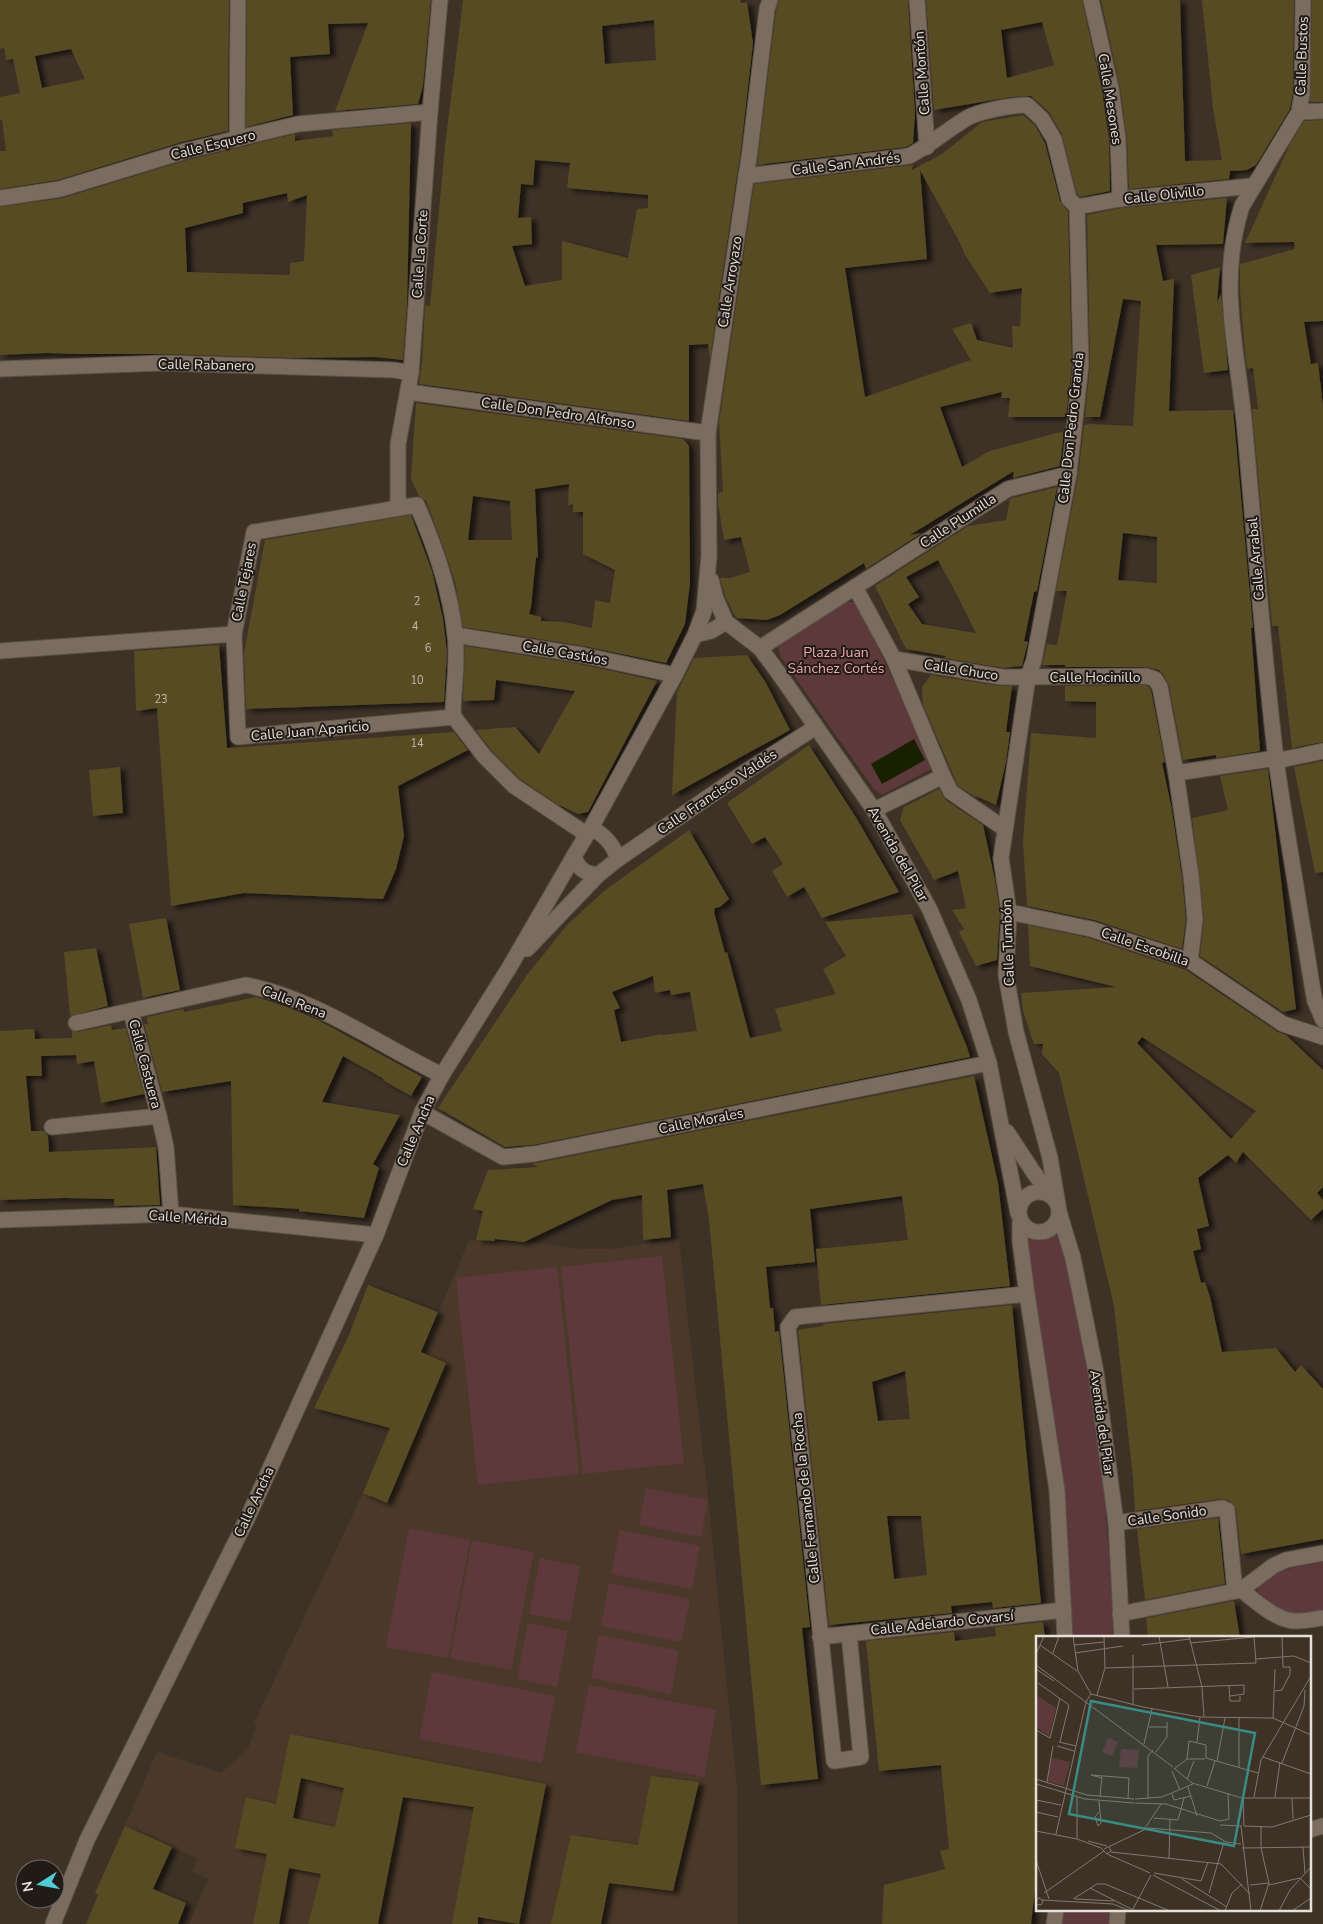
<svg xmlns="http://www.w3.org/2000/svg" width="1323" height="1924" font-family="'Nunito Sans',sans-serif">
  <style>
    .built { fill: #4a3929 }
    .green { fill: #5e393c }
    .water { fill: #192000 }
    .building { fill: #564b23; fill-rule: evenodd; filter: url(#shadow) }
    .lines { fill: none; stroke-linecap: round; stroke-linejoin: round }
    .minor-casing { stroke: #5b5147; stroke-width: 17 }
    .minor { stroke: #7a6d60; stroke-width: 15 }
    .labels { text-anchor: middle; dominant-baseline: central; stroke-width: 4; stroke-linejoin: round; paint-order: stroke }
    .number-label { font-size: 11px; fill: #c3bbab }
    .street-label { font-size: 14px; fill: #e7e0d8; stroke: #201b16 }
    .park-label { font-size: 14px; fill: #f3a7ae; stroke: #201b16 }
    .inset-road { fill: none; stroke: #82786e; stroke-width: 1 }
    .view { fill: #3a8b83; fill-opacity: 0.15; stroke: #3a8b83; stroke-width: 2.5 }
    .inset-edge { fill: none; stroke: #e7e0d8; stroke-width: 2.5 }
  </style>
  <defs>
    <filter id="shadow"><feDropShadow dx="5.5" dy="3" stdDeviation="2.5" flood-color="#0009"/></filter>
  </defs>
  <rect width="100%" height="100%" fill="#3e3227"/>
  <polygon class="built" points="679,1239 704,1465 705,1466 737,1786 738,1924 189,1924 208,1879 192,1871 197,1858 125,1826 157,1752 221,1773 248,1749 257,1724 254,1723 363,1493 469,1240 527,1242 582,1249 611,1249"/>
  <g class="green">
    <polygon points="844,602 856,602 930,757 931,769 882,795 874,789 780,656 778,645"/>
    <polygon points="1054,1234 1060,1235 1062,1239 1087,1354 1102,1460 1115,1638 1069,1638 1027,1240"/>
    <polygon points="662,1256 684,1463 583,1474 561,1267"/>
    <polygon points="557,1267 579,1474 478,1485 456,1278"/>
    <polygon points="646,1488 708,1500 701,1537 639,1525"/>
    <polygon points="409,1528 470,1540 448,1658 386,1647"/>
    <polygon points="620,1530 700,1546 692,1589 611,1574"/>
    <polygon points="472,1540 534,1552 511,1670 450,1658"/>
    <polygon points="540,1558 580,1566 570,1622 529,1614"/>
    <path d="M1323,1562V1610C1315,1611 1307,1614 1299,1614C1284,1614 1267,1601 1257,1590C1272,1568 1298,1567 1323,1562Z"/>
    <polygon points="609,1583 690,1599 681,1642 601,1626"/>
    <polygon points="528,1623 568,1631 557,1687 517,1679"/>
    <polygon points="599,1635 679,1651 671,1694 591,1678"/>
    <polygon points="432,1672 555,1696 542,1763 419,1739"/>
    <polygon points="589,1685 716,1710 704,1777 576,1752"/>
    <polygon points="1059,1910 1111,1910 1109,1924 1057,1924"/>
  </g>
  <polygon class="water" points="914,739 925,760 882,784 871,764"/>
  <g class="building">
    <path d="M0,0H229L228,131L182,142L58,180L0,189V151H6L2,120H0V97L20,93L13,59L6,60L4,48L0,49ZM71,49L85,79L42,88L35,56Z"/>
    <polygon points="247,0 431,0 423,86 418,104 335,111 368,23 328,24 330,54 290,57 293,115 246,127"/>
    <path d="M463,0H740L741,3L747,2L753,43L741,149L710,359L708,344L689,345V421L419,384L422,363L425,305L430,306L445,146ZM654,20L656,60L605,64L602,26ZM535,160L570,163L567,188L648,195V208L637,209L628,258L562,241V280L525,286L512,246L532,244L531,217L518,218L521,184L533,185Z"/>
    <polygon points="779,0 908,0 915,113 913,143 906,147 757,165 776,11"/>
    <path d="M926,0H1082L1102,90L1109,140L1110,191L1080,197L1077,194L1062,134L1049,112L1031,96L1012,97L934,110ZM1042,22L1054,65L1007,78L1001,30Z"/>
    <polygon points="1101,0 1180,0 1185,161 1222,160 1213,108 1202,0 1294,0 1293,93 1290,109 1256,165 1247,170 1230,171 1229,179 1129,189 1127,139 1120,87"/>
    <polygon points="1312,0 1323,0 1323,102 1310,102"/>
    <path d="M1023,115L1035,125L1045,143L1060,201L1068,211L1072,365L1066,417H1008L1010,398H1001L1002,392L940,407L962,467L990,451L1064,431L1060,466L1013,478L1014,471L910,535L922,533L866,569L864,563L780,615L767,620L736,618L725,596L720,578H730L750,572L741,537L724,540L718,504V493L723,492L719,422L754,184L913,165L912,170L942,154L982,122ZM920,170L960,243L965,255L990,293L1022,288L1020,326H1012L1013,348L977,340L971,323L952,329L971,360L865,397L845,268L927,259Z"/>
    <polygon points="1323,120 1323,321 1304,322 1311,364 1318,363 1323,406 1323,742 1292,748 1278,626 1272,626 1252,409 1258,409 1253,368 1247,369 1244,344 1240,290 1240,264 1295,249 1294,242 1245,243 1290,144 1304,121"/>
    <path d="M411,123L407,304L403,360L375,357L294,358L163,354H76L48,353L0,355V207L63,198L187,160L295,134V141L333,136L332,130ZM287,193L288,202L307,195L304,261L290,263V275L187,272L185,228L243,213V203Z"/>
    <path d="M1227,198L1223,244L1156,245L1163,281L1174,279L1169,411L1233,410L1253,628H1251L1260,751L1216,758V755L1183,760L1169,685L1163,674L1159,670L1146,667H1065V665H1042L1047,644L1057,645L1067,591H1056L1078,476L1084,425L1090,424L1133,426L1141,301L1123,299L1100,417H1085L1090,365L1087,215L1121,208ZM1123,533L1157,537V583L1118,580Z"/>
    <polygon points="1220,267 1217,303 1221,294 1228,370 1204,373 1191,275"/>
    <path d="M416,403L683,439L689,446L690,583L685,624L666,663L583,646L463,627L455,582L444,549L426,501L419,496L411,479ZM569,484L568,505L573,504V512H583V554L615,570L610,603L595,600L592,628L564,622L541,621V617L529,614L531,607L536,557L538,558L535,489ZM473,496L510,501L512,540H468Z"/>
    <path d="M1057,487L1037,591L1034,592L1024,641L1028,642L1022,666L1003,668L944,658L946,656L906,649L875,586L968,526L1006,520L1010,499L1012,498ZM938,560L958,597L976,633L922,624L908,604L919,597L906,577Z"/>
    <polygon points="411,515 432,571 443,619 447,652 444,702 246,709 244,653 265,540"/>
    <polygon points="219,645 227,748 454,732 468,750 398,786 404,836 396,869 383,899 244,893 171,906 157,708 136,711 134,651"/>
    <polygon points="465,646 580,664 657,681 588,812 578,814 557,804 520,779 491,750 476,730 515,727 539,754 575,691 496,680 494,700 463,701"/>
    <polygon points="747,655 766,683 790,730 672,795 677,692 694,658"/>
    <polygon points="931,675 1000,686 1012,686 1006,732 1010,732 1006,762 996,805 976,796 977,798 958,786 952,772 923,705 922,687"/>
    <polygon points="1145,685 1149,687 1151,690 1165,762 1162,763 1171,805 1182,877 1186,919 1182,949 1094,920 1027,906 1023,842 1031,733 1096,738 1096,702 1065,701 1065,686"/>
    <polygon points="809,745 857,819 899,892 822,918 804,887 787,897 772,871 783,864 765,837 752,844 727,803"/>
    <polygon points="1323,761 1323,872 1315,873 1294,767"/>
    <polygon points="120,767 123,813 93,816 89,770"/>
    <polygon points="1268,769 1296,1009 1283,1012 1200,956 1204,918 1192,818 1228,810 1220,776"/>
    <polygon points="939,789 946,800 983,825 995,880 1000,912 997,960 976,966 959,932 964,929 952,910 966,908 958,871 934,880 900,820 904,807"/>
    <path d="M689,830L729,899L720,907L715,908L714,912L725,953L727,952L750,1038L782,1031L775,1009L836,994L823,969L846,956L825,922L912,914L967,1047L970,1057L533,1145L505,1147L438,1108L527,975L567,925L604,891ZM653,976L655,993L670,990L671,995L690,992L697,1031L662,1035V1034L621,1042L614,1010L620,1008L612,992Z"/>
    <polygon points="166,918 180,990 143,998 129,924"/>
    <path d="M1028,925L1089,938L1186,970L1278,1032L1286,1035L1323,1070V1187L1317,1193L1323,1200V1209L1311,1220L1243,1152L1236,1163L1228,1155L1198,1178L1209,1226L1197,1229L1201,1249L1193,1251L1201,1283L1205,1282L1210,1297L1222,1352L1276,1348L1295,1372L1301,1365L1323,1389V1539L1241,1554L1236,1509L1230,1501L1221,1499L1135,1511L1133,1478L1114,1306L1059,1073L1042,1054L1043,1044H1034L1023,1011L1021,993L1116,987L1030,966ZM1142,1037L1256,1111L1231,1139L1137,1043Z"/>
    <polygon points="96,948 108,1006 70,1016 64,952"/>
    <polygon points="256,997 287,1007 318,1020 422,1077 411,1096 383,1080 384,1079 343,1056 322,1102 400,1115 373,1164 379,1168 364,1218 299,1211 299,1209 233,1205 231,1081 162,1092 144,1024 148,1024 147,1017 183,1009 184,1012"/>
    <polygon points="111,1025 112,1030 126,1028 144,1094 101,1103 94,1061 77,1064 76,1055 41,1056 42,1076 26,1076 31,1131 44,1131 48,1136 49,1152 156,1147 160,1205 114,1206 114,1199 64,1198 0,1200 0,1031 34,1029 35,1039 72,1038 72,1031 78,1032"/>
    <polygon points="974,1076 998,1183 1010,1286 821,1305 816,1249 908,1240 902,1196 810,1209 815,1262 766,1267 770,1308 773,1308 775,1332 779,1331 810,1627 802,1628 818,1779 761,1785 709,1219 703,1184 667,1190 671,1237 643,1240 642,1195 612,1200 524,1242 495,1239 495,1241 476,1240 483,1211 473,1209 488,1170 538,1167 532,1164"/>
    <polygon points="368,1285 438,1312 421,1352 446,1363 387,1503 363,1493 390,1428 314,1408 349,1335"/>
    <path d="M1012,1305L1041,1603L993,1608L992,1602L951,1606L952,1613L829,1625L798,1330L823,1326V1324ZM905,1371L910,1419L878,1421L872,1382ZM887,1516H921L927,1575L894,1579Z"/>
    <polygon points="1218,1518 1225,1584 1145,1600 1137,1529"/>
    <polygon points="1234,1601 1240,1638 1148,1638 1146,1618"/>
    <polygon points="1043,1622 1045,1638 1037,1638 1037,1873 1031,1924 882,1924 884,1885 945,1869 940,1851 949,1849 941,1765 879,1771 866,1641 954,1632 955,1641 996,1636 995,1627"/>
    <path d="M290,1734L546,1784L519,1924L478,1917V1924H452L474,1807L403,1797L378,1924H308L321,1874L289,1868L279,1924H253L267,1854L235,1848L246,1797L276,1804ZM301,1778L344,1788L335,1827L293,1818Z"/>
    <polygon points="651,1776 699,1782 673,1891 609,1883 601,1924 551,1924 571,1835 638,1845"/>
    <polygon points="125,1826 172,1847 153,1889 186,1903 178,1924 86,1924 98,1895 95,1893"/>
  </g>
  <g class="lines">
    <defs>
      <g id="minor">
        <polyline points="917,0 927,147"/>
        <polyline points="1091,0 1111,88 1118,139 1120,199"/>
        <path d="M1303,0L1302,94L1299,112L1242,206C1217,284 1238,351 1245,430C1255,540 1263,650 1276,759C1280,789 1285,819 1290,850C1298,897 1305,944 1313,991L1315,1001L1323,1020"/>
        <polyline points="1299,112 1323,111"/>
        <polyline points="237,139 238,0"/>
        <path d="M746,176L909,156C930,145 947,130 967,118C979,111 1013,105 1027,105L1042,119L1054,139L1069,199L1077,207"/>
        <polyline points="0,198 60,189 185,151 298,124 430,112"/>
        <polyline points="1077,207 1120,199 1252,186"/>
        <polyline points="0,369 163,363 394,370 411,373"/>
        <polyline points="408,392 708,433"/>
        <polyline points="398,508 398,444 411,373 430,112 440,0"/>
        <polyline points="711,580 716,599 726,622 760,648 775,668 874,810 929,908 969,1000 989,1063 1018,1213"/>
        <polyline points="855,587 894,659 943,776 874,810"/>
        <polyline points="455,635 582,655 675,675"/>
        <polyline points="695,635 711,631 726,622"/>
        <polyline points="760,648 1008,489 1069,474"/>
        <polyline points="0,651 234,634"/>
        <polyline points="894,659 1002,677 1146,676 1155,679 1160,687 1176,773 1191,876 1195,919 1190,961"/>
        <path d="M454,717L238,737L234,634L254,532L417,505C435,547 450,589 455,634C458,657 454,687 453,711L454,717L484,756L514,786L586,834"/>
        <polyline points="1176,773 1270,759 1276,761 1323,751"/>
        <polyline points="943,776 951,792 1005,829"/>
        <polyline points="591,828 675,675 695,635 704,611 709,556 708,433 750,150 767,9 770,0"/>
        <polyline points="618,859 745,772 816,727"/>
        <polyline points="1009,912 1091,929 1190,961 1283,1024 1323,1037"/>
        <path d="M527,949L598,875L618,859C613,844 605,835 591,828L574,856C578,869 584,873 598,875"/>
        <polyline points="131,1012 159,1116 166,1147 171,1214"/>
        <path d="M76,1023L246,985C317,999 377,1044 442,1075"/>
        <polyline points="422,1112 503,1157 534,1154 989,1063"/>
        <polyline points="52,1127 159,1116"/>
        <polyline points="1007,1132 1034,1173 1050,1194"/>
        <circle cx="1039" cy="1212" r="20"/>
        <polyline points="1058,1205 1050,1158 1016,1032 1006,975 1009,912 1001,858 1028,677 1034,660 1069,474 1081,365 1077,207"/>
        <polyline points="1059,1212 1073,1258 1096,1372 1116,1523 1122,1638"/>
        <polyline points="0,1220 171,1214 376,1235"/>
        <polyline points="1020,1223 1020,1241 1027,1294 1057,1490 1065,1638"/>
        <polyline points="1116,1523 1222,1508 1227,1510 1235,1591"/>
        <path d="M1241,1590C1255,1600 1271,1616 1288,1620C1299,1623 1312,1619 1323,1618"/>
        <polyline points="1120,1614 1241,1590 1273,1566 1286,1560 1323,1553"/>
        <polyline points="849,1634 861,1757 834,1761 788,1327 795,1317 1027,1294"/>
        <polyline points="820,1637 1064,1610"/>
        <polyline points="1309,1830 1323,1826"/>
        <polyline points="53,1924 87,1840 247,1519 376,1235 422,1112 442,1075 509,968 574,856"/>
        <polyline points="1054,1924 1056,1910"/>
        <polyline points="1117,1924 1118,1910"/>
      </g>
    </defs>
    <use href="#minor" class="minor-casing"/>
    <use href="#minor" class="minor"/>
  </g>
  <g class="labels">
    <g class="number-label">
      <text x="417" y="601">2</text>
      <text x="415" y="626">4</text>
      <text x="428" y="648">6</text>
      <text x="417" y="680">10</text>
      <text x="161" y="699">23</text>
      <text x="417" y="743">14</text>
    </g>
    <g class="street-label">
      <text transform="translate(1302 56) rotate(-88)">Calle Bustos</text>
      <text transform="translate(922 73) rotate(-94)">Calle Montón</text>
      <text transform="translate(1110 99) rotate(81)">Calle Mesones</text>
      <text transform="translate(213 145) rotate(-14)">Calle Esquero</text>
      <text transform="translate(846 164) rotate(-7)">Calle San Andrés</text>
      <text transform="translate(1164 195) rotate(-6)">Calle Olivillo</text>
      <text transform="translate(420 254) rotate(-86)">Calle La Corte</text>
      <text transform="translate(730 282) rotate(-81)">Calle Arroyazo</text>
      <text transform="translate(206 365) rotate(1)">Calle Rabanero</text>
      <text transform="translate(558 413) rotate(8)">Calle Don Pedro Alfonso</text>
      <text transform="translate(1071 428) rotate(-84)">Calle Don Pedro Granda</text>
      <text transform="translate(958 521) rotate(-33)">Calle Plumilla</text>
      <text transform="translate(1256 559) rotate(-95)">Calle Arrabal</text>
      <text transform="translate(244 582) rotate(-79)">Calle Tejares</text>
      <text transform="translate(565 653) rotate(10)">Calle Castúos</text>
      <text transform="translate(961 670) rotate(9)">Calle Chuco</text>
      <text x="1095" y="677">Calle Hocinillo</text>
      <text transform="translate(310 731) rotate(-5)">Calle Juan Aparicio</text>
      <text transform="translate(717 792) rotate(-34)">Calle Francisco Valdés</text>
      <text transform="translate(898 854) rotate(60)">Avenida del Pilar</text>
      <text transform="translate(1008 943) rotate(-92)">Calle Tumbón</text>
      <text transform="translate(1145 947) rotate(19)">Calle Escobilla</text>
      <text transform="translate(294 1002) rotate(21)">Calle Rena</text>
      <text transform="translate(145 1064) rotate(75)">Calle Castuera</text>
      <text transform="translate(701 1121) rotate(-11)">Calle Morales</text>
      <text transform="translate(416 1131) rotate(-67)">Calle Ancha</text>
      <text transform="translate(188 1218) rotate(4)">Calle Mérida</text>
      <text transform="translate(1102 1423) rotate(82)">Avenida del Pilar</text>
      <text transform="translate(806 1498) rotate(-96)">Calle Fernando de la Rocha</text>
      <text transform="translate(254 1502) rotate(-65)">Calle Ancha</text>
      <text transform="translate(1167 1516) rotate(-8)">Calle Sonido</text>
      <text transform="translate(942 1623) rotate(-6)">Calle Adelardo Covarsí</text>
    </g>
    <g class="park-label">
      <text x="836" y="652">Plaza Juan<tspan x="836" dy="16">Sánchez Cortés</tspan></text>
    </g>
  </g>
  <g transform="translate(1036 1636)">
    <rect width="275" height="275" fill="#3e3227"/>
    <path d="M0,59L20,72L13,100L0,91ZM72,102L82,106L76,120L71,118L73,114L71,118L66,116ZM85,113L103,114L101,132L83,131ZM15,122L34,126L28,150L12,145Z" fill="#5e393c"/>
    <path class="inset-road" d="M37,0L42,35L55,58M123,0L132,51M153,0L166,51L168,81M154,7L218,1M4,9L41,35M38,9L68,6M106,9L154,3M17,17L23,0M39,17L87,10M0,18L8,0M97,19V69M220,23L258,20L275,27M0,29L137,131M69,32L220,27L218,0M0,33L18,45M2,47L33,69L24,106M193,50L194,65H204V60M98,53L208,49V58L194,60M239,55L246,54L254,38V31H247L246,0M55,58L107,71L164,81L237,82L275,99M61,59L69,32L68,0M237,82L239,33M113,91H131M0,94L14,102M14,102L24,62M23,106L40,110M161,106L164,81M108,108L116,73M21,110L38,115M120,116L131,101V86M227,121L275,138M170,122L222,137M151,123L153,105L170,109V122M181,125L189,82M246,127L268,70L269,54M203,131V81M138,133L151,123H169M139,133L156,147L206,162H275M136,135L144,154M66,142L55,139L93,142L92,163M0,143L51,159L98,163M151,143L158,125M11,146L17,110M0,148L49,163L98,167M171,150L179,125M152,151L161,180M136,158L138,164L155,160M64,161L66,140M218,161L225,124L275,40M239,161L244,126M207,162L208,190L236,191L275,179M256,162L257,183M99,163L126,161L157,148M112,163V120L117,114M0,164L25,169M63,165L65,187L62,190L59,181L63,176M99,167L130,168L184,185L193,183L192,157M0,176L22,181M118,182L142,184L148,162M184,189L206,190M205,190L215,275M109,192L125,168M0,195L41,203L65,212L71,218L75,215L73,210M20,198L50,66L55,58M41,203V161M52,205L71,210M267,211L269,237M206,212L275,211M68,213L112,192L175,197L190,206L205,208M75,216L185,228L214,258M71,218L114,237M133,223L134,184M0,224L13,263M118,237L165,245L172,226M117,239L185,275M264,242L275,253M146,243L191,271M214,249L233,247M233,249L264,242M54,252L99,275M8,257L68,215M173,257L188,206M37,263L61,248H69L134,275M39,263L78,265M0,264L4,262L7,266L5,269L0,268M6,264L77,268L94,275M97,273L115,239M189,275L196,257L206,248M224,275L233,247L225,212V191M243,275L254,254L275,231M256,275L275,262"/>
    <path class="view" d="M55,65L219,97L198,210L33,178Z"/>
    <rect width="275" height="275" class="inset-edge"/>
  </g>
  <g transform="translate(40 1884) rotate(259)"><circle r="24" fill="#201b16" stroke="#706a64"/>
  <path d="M0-4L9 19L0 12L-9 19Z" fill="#51ccd3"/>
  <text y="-8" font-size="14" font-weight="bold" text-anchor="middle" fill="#e7e0d8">N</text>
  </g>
</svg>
